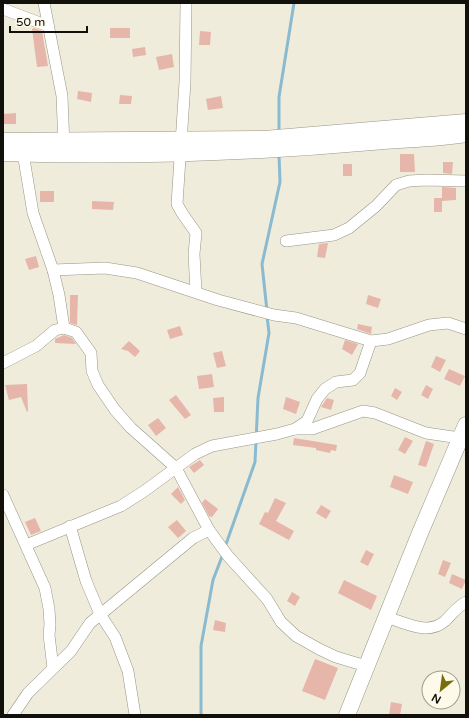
<svg xmlns="http://www.w3.org/2000/svg" width="469" height="718" font-family="'Varela Round',sans-serif">
  <style>
    .lines { fill: none; stroke-linecap: round; stroke-linejoin: round }
    .stream { stroke: #8abacf; stroke-width: 3 }
    .building { fill: #e5b6a9 }
    .street-casing { stroke: #989586; stroke-width: 12 }
    .secondary-casing { stroke: #989586; stroke-width: 17 }
    .street { stroke: #fff; stroke-width: 11 }
    .secondary { stroke: #fff; stroke-width: 16 }
  </style>
  <rect width="100%" height="100%" fill="#f0ecdb"/>
  <g class="lines">
    <g class="stream">
      <polyline points="279,132 279,97 294,3"/>
      <polyline points="267,311 262,264 280,182 279,155"/>
      <polyline points="225,547 255,462 258,398 269,333 267,316"/>
      <polyline points="201,715 201,646 213,580 223,554"/>
    </g>
  </g>
  <g class="building">
    <polygon points="34,28 42,31 48,66 37,67 32,29"/>
    <rect x="110" y="28" width="20" height="10"/>
    <polygon points="200,31 211,32 210,45 199,45"/>
    <polygon points="145,47 146,55 133,57 132,49"/>
    <polygon points="172,54 174,67 159,70 156,57"/>
    <polygon points="78,91 92,93 91,102 77,99"/>
    <polygon points="120,95 132,96 131,104 119,104"/>
    <polygon points="221,96 223,108 208,110 206,99"/>
    <polygon points="16,113 16,124 3,124 3,114"/>
    <polygon points="400,154 414,154 415,172 400,172"/>
    <polygon points="443,162 453,162 452,174 443,173"/>
    <rect x="343" y="164" width="9" height="12"/>
    <polygon points="442,187 456,188 456,200 442,201 442,212 434,212 434,198 442,198"/>
    <rect x="40" y="191" width="14" height="11"/>
    <polygon points="92,201 114,202 113,210 92,209"/>
    <polygon points="328,243 325,258 317,257 319,244"/>
    <polygon points="36,256 39,267 29,270 25,259"/>
    <polygon points="70,295 78,295 77,325 70,323"/>
    <polygon points="368,295 381,299 378,308 366,304"/>
    <polygon points="358,324 372,327 371,334 357,329"/>
    <polygon points="180,326 183,335 170,339 167,330"/>
    <polygon points="64,335 72,338 76,344 55,343 55,339"/>
    <polygon points="345,340 358,344 352,355 342,349"/>
    <polygon points="129,341 140,351 135,357 128,351 121,349"/>
    <polygon points="222,351 226,366 217,368 213,353"/>
    <polygon points="436,356 446,360 440,372 431,367"/>
    <polygon points="449,369 465,376 460,386 444,379"/>
    <polygon points="212,374 214,387 199,389 197,376"/>
    <polygon points="27,384 28,411 27,412 21,397 9,400 5,385"/>
    <polygon points="426,385 433,389 428,399 421,395"/>
    <polygon points="395,388 402,392 397,400 391,396"/>
    <polygon points="176,395 191,415 185,419 169,400"/>
    <polygon points="224,397 224,412 214,412 213,398"/>
    <polygon points="286,397 300,402 296,414 283,409"/>
    <polygon points="327,398 334,400 331,410 321,407"/>
    <polygon points="158,418 166,428 156,436 148,425"/>
    <polygon points="405,437 413,441 405,454 398,450"/>
    <polygon points="294,438 337,445 336,451 331,450 330,453 316,450 316,448 293,445"/>
    <polygon points="426,441 434,444 426,467 418,465"/>
    <polygon points="200,460 204,465 194,473 189,467"/>
    <polygon points="394,475 413,482 408,494 390,487"/>
    <polygon points="178,487 185,500 181,504 171,494"/>
    <polygon points="275,498 286,503 276,521 294,531 289,540 259,524 265,512 268,513"/>
    <polygon points="205,499 218,509 212,517 209,516 202,503"/>
    <polygon points="321,505 331,511 326,519 316,513"/>
    <polygon points="35,518 41,531 31,535 25,522"/>
    <polygon points="177,520 186,531 178,538 168,527"/>
    <polygon points="366,550 374,554 368,566 360,562"/>
    <polygon points="443,560 451,563 445,577 438,574"/>
    <polygon points="452,574 466,580 462,589 449,583"/>
    <polygon points="344,580 377,596 371,610 338,593"/>
    <polygon points="292,592 300,597 295,606 287,601"/>
    <polygon points="215,620 226,623 225,632 213,630"/>
    <polygon points="315,659 338,668 325,700 302,691"/>
    <polygon points="391,702 402,704 400,715 389,715"/>
  </g>
  <g class="lines">
    <defs>
      <g id="street">
        <polyline points="44,3 62,96 64,147"/>
        <polyline points="186,3 185,82 177,204 182,213 196,233 194,254 196,292"/>
        <polyline points="3,9 48,26"/>
        <polyline points="23,153 33,213 53,270 59,295 64,328"/>
        <polyline points="286,241 334,235 349,228 376,206 396,185 409,181 426,180 466,181"/>
        <polyline points="53,270 105,268 137,273 218,300 274,315 296,318 371,341 388,339 429,325 448,323 466,329"/>
        <polyline points="3,363 36,346 55,330 64,328 76,332 91,353 92,371 98,385 115,410 131,428 176,468 209,530 228,556 267,599 281,622 296,636 319,649 336,657 366,666"/>
        <polyline points="296,429 312,429 363,411 375,413 426,433 460,438"/>
        <polyline points="3,495 45,588 49,609 50,624 49,635 53,668"/>
        <polyline points="70,526 86,581 100,614 115,637 128,671 135,715"/>
        <polyline points="26,545 121,506 143,492 195,454 212,446 277,434 295,429 307,421 317,399 325,389 336,382 353,380 360,373 371,341"/>
        <path d="M386,617C406,623 428,636 445,621C452,614 458,606 466,602"/>
        <polyline points="13,715 28,693 71,651 90,623 193,538 209,530"/>
      </g>
      <g id="secondary">
        <polyline points="3,141 264,139 466,122"/>
        <path d="M3,153C126,157 250,153 372,142C404,139 435,139 466,134"/>
        <polyline points="347,715 420,533 466,425"/>
      </g>
    </defs>
    <use href="#street" class="street-casing"/>
    <use href="#secondary" class="secondary-casing"/>
    <use href="#street" class="street"/>
    <use href="#secondary" class="secondary"/>
  </g>
  <rect width="469" height="718" fill="none" stroke="#11100a" stroke-width="8"/>
  <g transform="translate(441 690) rotate(209)"><circle r="19" fill="#fdfae9" stroke="#9f9c90"/>
  <path d="M0-3L7 15L0 10L-7 15Z" fill="#776d0a"/>
  <text y="-6" font-size="11" font-weight="bold" text-anchor="middle" fill="#11100a">N</text>
  </g>
  <path d="M10 26v6h77v-6" fill="none" stroke="#11100a" stroke-width="2"/>
  <text x="16" y="26" font-size="12" fill="#11100a" stroke="#fdfae9" stroke-width="3" paint-order="stroke">50 m</text>
</svg>
